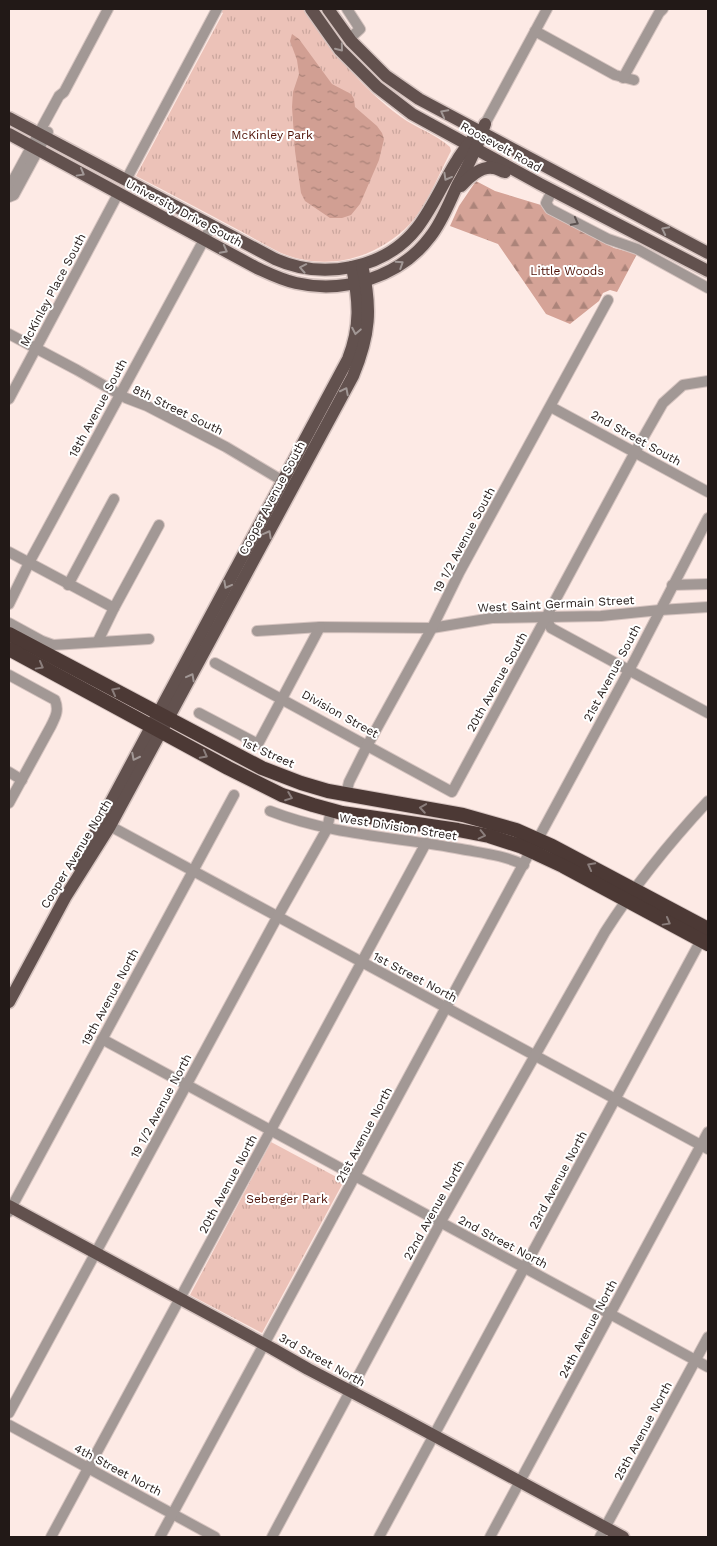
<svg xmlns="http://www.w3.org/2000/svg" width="717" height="1546" font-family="'Work Sans',sans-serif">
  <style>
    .forest { fill: url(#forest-firs) }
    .park { fill: url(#park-tufts) }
    .water { fill: url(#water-ripples) }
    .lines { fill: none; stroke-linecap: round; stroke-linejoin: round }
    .minor-casing { stroke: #d6c4c0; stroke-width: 12 }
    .major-casing { stroke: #d6c4c0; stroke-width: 15 }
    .highway-casing { stroke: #d6c4c0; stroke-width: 16 }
    .minor { stroke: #a29895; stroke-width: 10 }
    .major { stroke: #62514e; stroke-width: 12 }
    .highway { stroke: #4c3935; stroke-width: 14 }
    .oneway { stroke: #a19795 }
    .oneway2 { stroke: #5c5250 }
    .oneway3 { stroke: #8b7e7c }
    .labels { text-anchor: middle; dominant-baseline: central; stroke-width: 4; stroke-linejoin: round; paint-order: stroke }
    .park-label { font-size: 12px; fill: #4d1005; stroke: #fff }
    .street-label { font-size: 12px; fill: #221917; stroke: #fff }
  </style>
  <defs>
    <pattern id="forest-firs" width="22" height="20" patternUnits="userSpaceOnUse" patternTransform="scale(1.25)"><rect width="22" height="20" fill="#d5a397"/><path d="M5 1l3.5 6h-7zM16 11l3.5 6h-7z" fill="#ac847a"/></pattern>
    <pattern id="park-tufts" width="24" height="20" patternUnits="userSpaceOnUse" patternTransform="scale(1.25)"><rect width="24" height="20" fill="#ecc2b8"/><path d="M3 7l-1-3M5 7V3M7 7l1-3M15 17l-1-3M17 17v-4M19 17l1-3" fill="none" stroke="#caa69d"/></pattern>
    <pattern id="water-ripples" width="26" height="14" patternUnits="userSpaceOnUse" patternTransform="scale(1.25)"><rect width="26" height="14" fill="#d19f93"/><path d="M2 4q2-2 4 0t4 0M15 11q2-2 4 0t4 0" fill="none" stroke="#a98177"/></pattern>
  </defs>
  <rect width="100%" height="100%" fill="#fdeae5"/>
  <polygon class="forest" points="476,181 495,191 541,205 548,214 614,248 637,254 617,292 610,290 603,293 599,301 570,324 546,314 498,244 450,226 459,206"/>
  <g class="park">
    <path d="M216,9H305C332,50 361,88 401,117C416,128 436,134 450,147L451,151C440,172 426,207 410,224C376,259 327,272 281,253C264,245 247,234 231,226C199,209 168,192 136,176L223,13Z"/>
    <polygon points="271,1142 344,1181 262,1333 190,1295"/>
  </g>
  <polygon class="water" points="292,34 299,39 332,84 351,94 354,99 355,107 377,126 382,133 384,139 379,160 360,204 351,215 342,218 330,218 305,201 301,193 295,151 292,107 293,92 299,74 297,60 290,41"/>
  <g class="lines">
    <defs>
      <g id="minor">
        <polyline points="347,9 360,29 349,39"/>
        <polyline points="535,31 615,75 634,80"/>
        <polyline points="623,78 659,13 663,9"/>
        <polyline points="485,124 547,9"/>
        <polyline points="126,180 217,9"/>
        <polyline points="9,188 59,96 64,92 108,9"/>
        <polyline points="552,191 546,203 550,209 608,239 637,249 708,288"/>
        <polyline points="9,197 14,195 48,132"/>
        <polyline points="9,334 77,370 126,398 147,406 226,447 283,481"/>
        <polyline points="9,399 118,194"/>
        <polyline points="551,407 708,492"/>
        <polyline points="9,552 114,608"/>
        <polyline points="68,585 114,499"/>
        <polyline points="672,585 708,584"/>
        <polyline points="9,604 31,559 212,225"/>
        <polyline points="546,618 551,628 708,713"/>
        <polyline points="9,623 42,641 53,645 149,639"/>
        <polyline points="257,631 320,627 432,628 492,618 601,616 660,610 708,607"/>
        <polyline points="98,641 114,608 159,525"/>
        <polyline points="215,663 452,792 635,452 663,403 683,385 708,381"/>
        <path d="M9,675L55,700C59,710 56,716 51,726L9,803"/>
        <polyline points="199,713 258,744 320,627"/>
        <polyline points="9,772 22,780"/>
        <polyline points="346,794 349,782 367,746 432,628 459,573 608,300"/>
        <path d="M270,811C331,835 396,837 461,849C482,853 504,855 524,865"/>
        <polyline points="110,826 708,1149"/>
        <polyline points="538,839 634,661 708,518"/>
        <polyline points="102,1039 708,1367"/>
        <polyline points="9,1212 234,795"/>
        <polyline points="9,1413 274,923 327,829 331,810"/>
        <polyline points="9,1425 215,1537"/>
        <polyline points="51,1537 426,843"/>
        <polyline points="160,1537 531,850"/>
        <path d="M272,1537L444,1216L605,932C635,885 670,842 708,801"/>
        <polyline points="379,1537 701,940"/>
        <polyline points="490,1537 708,1132"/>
        <polyline points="600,1537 708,1337"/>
      </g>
      <g id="major">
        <polyline points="311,9 340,50 377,87 412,114 540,184 708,271"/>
        <polyline points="328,9 351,41 386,76 419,99 708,253"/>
        <path d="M9,118L275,259C322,280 384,270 417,228C433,207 443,183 456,162C462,151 471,141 479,131"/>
        <path d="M9,134L257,268C270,274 282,280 296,283C344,294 400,277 430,237C442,222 449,203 457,186C468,166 478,146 485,124"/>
        <path d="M461,186C468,178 481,166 493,168C497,168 501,171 505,172"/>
        <path d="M79,866L105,813L348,359C361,326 359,301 352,267"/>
        <path d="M9,1002L66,896L110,826L353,376C370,335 372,308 362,265"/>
        <polyline points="9,1206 273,1349 308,1369 392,1413 623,1537"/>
      </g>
      <g id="highway">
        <polyline points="9,634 262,768 301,783 328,791 463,815 516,830 552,846 708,929"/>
        <polyline points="9,649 228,768 282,795 313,805 342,813 458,830 489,836 520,846 563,866 708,944"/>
      </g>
    </defs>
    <use href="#minor" class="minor-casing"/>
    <use href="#major" class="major-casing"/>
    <use href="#highway" class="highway-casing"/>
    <use href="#minor" class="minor"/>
    <use href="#major" class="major"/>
    <use href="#highway" class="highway"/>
  </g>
  <defs><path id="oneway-chevron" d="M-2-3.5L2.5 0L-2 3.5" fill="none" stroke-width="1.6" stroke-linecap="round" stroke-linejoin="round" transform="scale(1.25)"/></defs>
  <g class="oneway">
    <use href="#oneway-chevron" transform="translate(340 48) rotate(51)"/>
    <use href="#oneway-chevron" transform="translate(444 113) rotate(-152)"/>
    <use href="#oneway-chevron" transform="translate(81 173) rotate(29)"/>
    <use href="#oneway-chevron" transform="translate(447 177) rotate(119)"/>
    <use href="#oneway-chevron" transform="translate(665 230) rotate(-153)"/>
    <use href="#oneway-chevron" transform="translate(224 250) rotate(28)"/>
    <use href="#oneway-chevron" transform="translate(400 264) rotate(-33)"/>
    <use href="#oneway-chevron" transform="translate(303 268) rotate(-169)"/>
    <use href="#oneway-chevron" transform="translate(356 331) rotate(101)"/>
    <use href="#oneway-chevron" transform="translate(345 391) rotate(-63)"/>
    <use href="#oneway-chevron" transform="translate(268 534) rotate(-62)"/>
    <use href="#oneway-chevron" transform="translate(227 585) rotate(118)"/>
    <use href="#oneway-chevron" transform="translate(191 677) rotate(-62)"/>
    <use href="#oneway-chevron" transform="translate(135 757) rotate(117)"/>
  </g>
  <use class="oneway2" href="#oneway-chevron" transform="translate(575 222) rotate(28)"/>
  <g class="oneway3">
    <use href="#oneway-chevron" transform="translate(40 666) rotate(29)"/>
    <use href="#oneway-chevron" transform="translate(115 691) rotate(-152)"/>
    <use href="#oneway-chevron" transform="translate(204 755) rotate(28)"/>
    <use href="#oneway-chevron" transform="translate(289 797) rotate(21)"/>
    <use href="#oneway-chevron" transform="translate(423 808) rotate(-171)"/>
    <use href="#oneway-chevron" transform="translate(482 835) rotate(13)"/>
    <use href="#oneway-chevron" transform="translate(591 866) rotate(-152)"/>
    <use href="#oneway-chevron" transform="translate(667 922) rotate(29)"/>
  </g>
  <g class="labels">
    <g class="park-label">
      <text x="272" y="135">McKinley Park</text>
      <text x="567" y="271">Little Woods</text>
      <text x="287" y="1199">Seberger Park</text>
    </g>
    <g class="street-label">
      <text transform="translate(501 147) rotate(29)">Roosevelt Road</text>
      <text transform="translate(184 213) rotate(28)">University Drive South</text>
      <text transform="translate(53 290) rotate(-62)">McKinley Place South</text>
      <text transform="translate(98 408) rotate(-62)">18th Avenue South</text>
      <text transform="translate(178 410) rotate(26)">8th Street South</text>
      <text transform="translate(636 438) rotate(29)">2nd Street South</text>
      <text transform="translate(272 498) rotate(-62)">Cooper Avenue South</text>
      <text transform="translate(464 540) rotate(-62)">19 1/2 Avenue South</text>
      <text transform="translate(556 604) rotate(-3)">West Saint Germain Street</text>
      <text transform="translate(612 673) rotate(-62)">21st Avenue South</text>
      <text transform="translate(497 682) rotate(-61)">20th Avenue South</text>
      <text transform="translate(340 714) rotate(29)">Division Street</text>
      <text transform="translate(268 753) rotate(24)">1st Street</text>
      <text transform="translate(398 827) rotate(9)">West Division Street</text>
      <text transform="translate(76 854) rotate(-59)">Cooper Avenue North</text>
      <text transform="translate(415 977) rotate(28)">1st Street North</text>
      <text transform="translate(110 997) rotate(-62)">19th Avenue North</text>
      <text transform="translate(161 1106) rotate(-62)">19 1/2 Avenue North</text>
      <text transform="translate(364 1135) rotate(-62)">21st Avenue North</text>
      <text transform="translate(558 1180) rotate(-62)">23rd Avenue North</text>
      <text transform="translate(228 1184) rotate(-62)">20th Avenue North</text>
      <text transform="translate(434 1210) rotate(-61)">22nd Avenue North</text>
      <text transform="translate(503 1242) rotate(28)">2nd Street North</text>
      <text transform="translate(588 1329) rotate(-62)">24th Avenue North</text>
      <text transform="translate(322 1360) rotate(29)">3rd Street North</text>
      <text transform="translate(643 1431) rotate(-62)">25th Avenue North</text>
      <text transform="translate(118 1470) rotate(28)">4th Street North</text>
    </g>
  </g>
  <rect width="717" height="1546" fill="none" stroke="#221917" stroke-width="20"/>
</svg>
